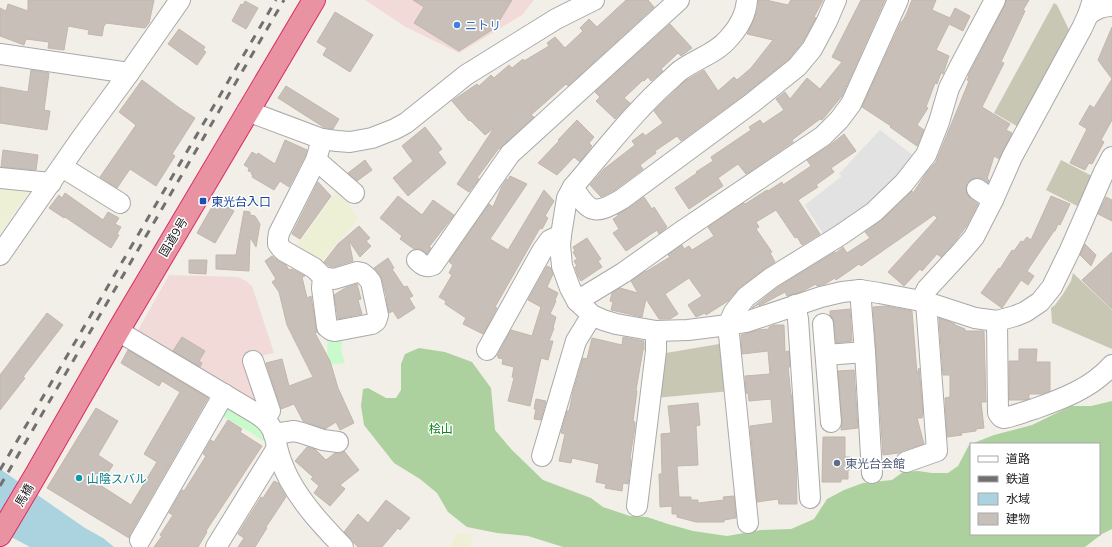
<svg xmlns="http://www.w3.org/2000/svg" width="1112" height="547" font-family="Mulish,'Noto Sans JP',sans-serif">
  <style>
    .commercial { fill: #f2dad9 }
    .construction { fill: #c7c7b4 }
    .farmland { fill: #eef0d5 }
    .forest { fill: #add19e }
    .park { fill: #c8facc }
    .parking { fill: #e2e2e2 }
    .water { fill: #aad3df }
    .building { fill: #c7bfb8; stroke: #c4b6ab }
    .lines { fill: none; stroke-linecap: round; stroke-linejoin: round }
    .minor-casing { stroke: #a9a9a9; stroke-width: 22 }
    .highway-casing { stroke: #dc2a67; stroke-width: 24 }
    .minor { stroke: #fff; stroke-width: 20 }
    .highway { stroke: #e892a2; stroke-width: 22 }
    .rail { stroke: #707070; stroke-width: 3; stroke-dasharray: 8 8; stroke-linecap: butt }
    .shop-dot { fill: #3f7fe0; stroke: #fff; stroke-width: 1.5 }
    .transit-dot { fill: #1a4fb4; stroke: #fff; stroke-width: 1.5 }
    .service-dot { fill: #5c6f8a; stroke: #fff; stroke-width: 1.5 }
    .culture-dot { fill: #0f9aa8; stroke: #fff; stroke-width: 1.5 }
    .labels { text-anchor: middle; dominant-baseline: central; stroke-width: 3; stroke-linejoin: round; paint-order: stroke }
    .shop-label { font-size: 12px; fill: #366cbe; stroke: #fff; text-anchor: start }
    .transit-label { font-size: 12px; fill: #164399; stroke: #fff; text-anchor: start }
    .street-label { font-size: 12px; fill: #222; stroke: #fff }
    .park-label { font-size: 12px; fill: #0c8416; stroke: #fff }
    .service-label { font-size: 12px; fill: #4e5e75; stroke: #fff; text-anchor: start }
    .culture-label { font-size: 12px; fill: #0d838f; stroke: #fff; text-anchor: start }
  </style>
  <rect width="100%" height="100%" fill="#f2efe9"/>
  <g class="commercial">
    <polygon points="365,0 534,0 522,15 459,53 404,26"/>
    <polygon points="169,275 238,277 246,281 252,286 274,353 247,359 266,410 136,334"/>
  </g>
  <g class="construction">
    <polygon points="1054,3 1057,5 1073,38 1022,129 994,113"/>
    <polygon points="1061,160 1094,177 1079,207 1046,190"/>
    <polygon points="1073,273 1112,310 1112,349 1052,323 1051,308 1055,305 1063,294 1071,281"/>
    <polygon points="725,343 731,391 655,398 660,354"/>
  </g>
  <g class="farmland">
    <polygon points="0,184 31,188 0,233"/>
    <polygon points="339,188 358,219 319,264 295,248"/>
    <polygon points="458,532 473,535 470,547 449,547"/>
  </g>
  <polygon class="forest" points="419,348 445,352 472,362 491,388 495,430 512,450 543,480 591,498 603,507 630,516 647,517 668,524 693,531 727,536 761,530 791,529 814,519 827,499 844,490 863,483 892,480 903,472 918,471 932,473 948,473 958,466 969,445 971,444 971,534 1099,534 1099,444 971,444 994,435 1032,425 1071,406 1091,406 1112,401 1112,529 1102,534 1085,547 563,547 528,536 497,533 467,527 448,512 437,493 420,479 394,463 364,425 361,406 363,389 368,388 386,398 396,398 401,390 401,364 405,354"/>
  <g class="park">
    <polygon points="327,335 343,336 341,351 345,363 328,365"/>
    <polygon points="225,402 261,425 269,444 218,413"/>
  </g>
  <polygon class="parking" points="880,130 918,159 872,207 826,238 805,205 842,176 839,174"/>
  <polygon class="water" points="0,469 85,528 103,538 114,547 30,547 0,531"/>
  <g class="building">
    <polygon points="28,0 154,0 149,23 145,28 106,23 105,25 104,25 102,36 88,34 89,30 68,26 64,50 48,48 49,42 26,39 24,45 0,36 0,8 6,11 8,4 28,11"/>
    <polygon points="413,0 512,0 495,28 459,51 414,23 424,7"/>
    <polygon points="626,0 648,0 654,7 568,86 566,84 531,115 534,117 500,149 499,148 477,178 479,179 469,192 457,184 494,128 485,135 470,120 469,121 452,101 477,84 479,86 491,75 494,78 509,65 512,68 523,59 524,61 549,46 547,43 555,37 565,48 583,31 580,28 589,19 597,27"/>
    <polygon points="758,0 766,0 788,5 791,0 823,0 814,17 816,18 802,43 789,59 745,94 681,141 677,136 655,151 656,153 640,165 643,169 616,189 601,197 590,185 604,169 635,145 632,141 643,133 645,136 663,123 654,111 685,81 704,70 718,91 734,77 737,80 751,68 773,40 747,34 754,19 758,8"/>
    <polygon points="861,0 885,0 842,96 822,120 820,119 792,140 793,142 746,174 738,164 718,178 723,186 689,209 675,188 697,173 696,172 713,161 711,157 751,130 749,127 760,120 763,124 784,110 776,99 785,92 790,99 807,78 820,89 842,62 832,57"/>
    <polygon points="912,0 936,0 932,10 950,18 955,8 970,16 963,31 949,24 936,50 949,56 943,74 941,73 937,84 935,83 926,107 928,108 917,125 924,130 917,146 890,127 891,126 862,107 901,22 902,22 906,15"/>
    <polygon points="1006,0 1029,0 1023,10 1025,11 1001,62 1004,63 982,107 1010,124 1006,130 1012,133 999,159 994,156 987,179 989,180 988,183 983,179 978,178 972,179 967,183 966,188 967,194 970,198 978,204 966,227 952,245 941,257 937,254 922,271 920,269 904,286 888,272 937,218 934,215 861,266 859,264 836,280 835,278 825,284 817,286 816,284 801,292 787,296 785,292 761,305 759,306 759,304 752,308 778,287 835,252 836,253 843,247 847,253 870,238 865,232 882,220 912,191 913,193 927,172 934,164 935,164 969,81 967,80 969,76 968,76 1005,5"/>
    <polygon points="245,1 258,8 246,29 232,21 241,4 243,5"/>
    <polygon points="335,12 373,35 350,72 323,55 327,48 317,42"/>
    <polygon points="670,24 692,48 681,56 678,53 661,69 663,71 651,81 648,77 644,81 643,80 624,98 630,103 615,119 596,101 600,97 595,92"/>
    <polygon points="1112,27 1112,120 1101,140 1104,142 1092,164 1089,163 1085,170 1070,163 1087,129 1079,124 1090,105 1094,108 1112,79 1098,60"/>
    <polygon points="179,29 205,47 203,50 206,52 197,65 168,44"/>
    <polygon points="31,70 49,73 44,110 50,111 47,130 0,123 0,87 28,92"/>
    <polygon points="142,80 178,107 195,118 172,154 175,156 156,186 130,169 117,188 100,177 136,125 119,112"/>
    <polygon points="286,86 339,119 333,129 325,128 278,98"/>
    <polygon points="577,120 594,137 589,143 592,146 580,162 574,157 557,175 538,163 559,141 558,140"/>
    <polygon points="425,127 442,149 438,152 446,163 408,196 393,178 413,161 402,146"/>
    <polygon points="844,134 856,151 831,168 834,172 816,185 818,187 798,200 820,234 802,245 797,237 795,238 776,210 756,222 759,227 756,229 772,252 770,253 775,262 764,269 739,288 728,301 706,315 705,313 696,317 688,305 702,296 689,278 665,294 678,314 670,319 659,319 646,299 642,317 611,310 613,302 610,301 612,293 620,288 638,293 631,281 644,272 647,271 670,257 668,255 682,245 684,249 689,246 692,250 714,236 708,227 744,203 745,204 767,190 768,191 782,182 783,185 811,166 807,160 829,146"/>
    <polygon points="285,140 307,150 305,156 289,187 280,181 274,190 252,177 253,175 251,174 252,172 248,171 249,168 244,165 252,152 257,155 258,153 275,164"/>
    <polygon points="3,150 38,155 36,170 1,167"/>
    <polygon points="365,160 372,170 357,181 348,173"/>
    <polygon points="510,176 527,184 490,239 508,250 544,190 554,201 545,216 548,218 542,229 540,228 495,307 497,308 483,334 463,324 466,318 445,304 446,301 439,297 452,275 449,273 453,265 449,262 489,204 493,207 502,186 507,179 508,180"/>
    <polygon points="318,182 331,196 300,239 292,234"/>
    <polygon points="65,193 103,220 108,212 119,218 115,224 121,227 117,234 119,235 111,248 93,236 65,217 64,218 49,208 59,195 62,198"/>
    <polygon points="398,196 422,215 433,200 454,215 429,247 431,248 427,254 420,249 414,249 400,239 402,236 380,218"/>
    <polygon points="1051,196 1070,204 1060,225 1058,224 1055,231 1054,231 1027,271 1034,276 1028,285 1021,280 1002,308 981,293 999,268 1000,269 1012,250 1014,251 1021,241 1023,242 1027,237 1031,240"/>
    <polygon points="644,197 652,209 654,207 667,227 659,234 657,230 626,251 613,233 619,229 613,219 618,216 617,215 629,208"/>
    <polygon points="1106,197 1112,200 1112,221 1098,214"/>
    <polygon points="216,200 234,211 215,243 197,233"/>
    <polygon points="244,211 250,212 250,215 255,216 260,224 256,247 250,237 249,271 216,269 216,255 236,255"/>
    <polygon points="359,226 370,238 366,241 371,246 360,257 349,241 353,261 333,267 329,266 324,262 338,244"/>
    <polygon points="587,238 601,259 598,261 602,267 581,281 578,276 575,267 577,266 574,261 577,259 573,252 575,251 573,247"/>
    <polygon points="1085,244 1096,255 1091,266 1080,255"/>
    <polygon points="1112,252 1112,309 1082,280"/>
    <polygon points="272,256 278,261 286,265 289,270 292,269 305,276 302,277 307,298 311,296 317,332 315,333 330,361 338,388 354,423 340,430 336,422 325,429 303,421 294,404 281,409 266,363 282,359 289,386 313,377 287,325 279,292 272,282 276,279 265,261"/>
    <polygon points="388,258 394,268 392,269 404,287 407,286 413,296 409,298 415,308 398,319 393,311 389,313 386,298 387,298 386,295 382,280 380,275 374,268"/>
    <polygon points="189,260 207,260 206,274 189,273"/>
    <polygon points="547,266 551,268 553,274 547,287 558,293 555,300 556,301 550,314 556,317 553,328 554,328 549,341 553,341 548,360 541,358 530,406 508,401 514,378 512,377 514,367 502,364 503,359 498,358 498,356 497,356 511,330 532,336 541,307 528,300"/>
    <polygon points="357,284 361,299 358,300 362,314 338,319 334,295 345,288"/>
    <polygon points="886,306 912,311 917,374 919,368 923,412 922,418 917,418 924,444 902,451 899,453 883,455 873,307"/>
    <polygon points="850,309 852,341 836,343 834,323 833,318 830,315 830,311"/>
    <polygon points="47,313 63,325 23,377 25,378 0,410 0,375"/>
    <polygon points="939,318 955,324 955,325 965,329 965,331 984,331 986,402 981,402 984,428 976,429 976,431 961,433 962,435 947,437 945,398 950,397 950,375 943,375"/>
    <polygon points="774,325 784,325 785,352 789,351 790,367 788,367 791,395 792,395 796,462 797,504 779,504 778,499 757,502 750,426 773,423 771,399 749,401 748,393 746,393 745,376 770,374 768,351 742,354 741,335 758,330 769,329 769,327"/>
    <polygon points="182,337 205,351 199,361 202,363 200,367 173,351"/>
    <polygon points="623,337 644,341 644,350 643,350 636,390 637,391 633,421 635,422 635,427 630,458 631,459 628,484 623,483 622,491 605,488 606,484 596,482 599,464 572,458 571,463 559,461 565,434 561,433 567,411 569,411 573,392 583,358 587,359 592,338 622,345"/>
    <polygon points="1019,349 1037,349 1036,362 1050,362 1050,391 1041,394 1029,394 1029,399 1024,400 1009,400 1009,361 1019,361"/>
    <polygon points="128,350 208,398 130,534 129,538 47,488 96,408 118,421 98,455 113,465 100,485 131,505 157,462 144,454 180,392 162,381 159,386 121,363"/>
    <polygon points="854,370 858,428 841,430 842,421 838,371"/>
    <polygon points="536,399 546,401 541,420 534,419 536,409 534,409"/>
    <polygon points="698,403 700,425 696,426 698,465 677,466 679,497 691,497 691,500 698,500 698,503 724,500 723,497 734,496 736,518 724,520 724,522 696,522 677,517 677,514 672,514 672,506 660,507 659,474 662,474 661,434 671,433 668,406"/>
    <polygon points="228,420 242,429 240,432 262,446 206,531 207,532 198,547 154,547 162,536 160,535 173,515 169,513 182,490 184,491 206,456 203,454 211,440 214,442"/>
    <polygon points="823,437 845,437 845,457 852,457 852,470 848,470 848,479 841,479 841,482 822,482"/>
    <polygon points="307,447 315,449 326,460 335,453 342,453 344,451 359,470 340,485 345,489 330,506 314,493 319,486 311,479 313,477 295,461"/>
    <polygon points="274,481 278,483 286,497 266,527 267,528 255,547 238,547 244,538 238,534 261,497 263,498"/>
    <polygon points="386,500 410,518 400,530 398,528 382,547 358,547 354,543 351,539 344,532 358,514 368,523"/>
  </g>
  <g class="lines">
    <defs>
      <g id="minor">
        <path d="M747,0C746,15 739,27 729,38C717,53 696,59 681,70C678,72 675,75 672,78C635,110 605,150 573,187L567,198L561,235L560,245L562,266L570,288L577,301L592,315L603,320L616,324L656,331L688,330L728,325L746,322L821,297L842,292L860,290L879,293L926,302L975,318L997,321L1015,316L1025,312L1040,302L1052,287L1070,250L1104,172L1112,157"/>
        <path d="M1088,15C1096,9 1102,6 1112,6"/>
        <polyline points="0,54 129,73"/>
        <polyline points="247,111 322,139 337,141 350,142 372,138 395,129 406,123 466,75 556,19 594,0"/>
        <polyline points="322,139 316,160 279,233 278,239 278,244 281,248 284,251 314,268 323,277 334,279 357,272 362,273 367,277 371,282 378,315 376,321 372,324 335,331 331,330 327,327 322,288 323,277"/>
        <polyline points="316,160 354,193"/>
        <polyline points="62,167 120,203"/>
        <polyline points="0,178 51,183"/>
        <path d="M573,187C590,214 595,215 622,199L752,103L797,67L812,49L827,21L836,0"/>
        <polyline points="977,189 993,200"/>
        <polyline points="0,255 80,140 129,73 180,0"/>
        <path d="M417,260C422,265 426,268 433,265L510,154L679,0"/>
        <polyline points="860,290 865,352 872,473"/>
        <polyline points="577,301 623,273 685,229 823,136 839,120 851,104 898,0"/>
        <polyline points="921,301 927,289 962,251 974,237 993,200 1012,157 1082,28 1088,15 1093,0"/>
        <polyline points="795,305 798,319 810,498"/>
        <path d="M997,321L998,413L1001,417L1004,418C1014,416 1024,412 1034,409C1062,399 1092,388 1112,365"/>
        <polyline points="823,324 831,422"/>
        <path d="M118,331L257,414C265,419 272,425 274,435C276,439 276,443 277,447C279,456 285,471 289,479C303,505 323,526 343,547"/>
        <polyline points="487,350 542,251 550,240 561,235"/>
        <polyline points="826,355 865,352"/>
        <polyline points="253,361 269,408 270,411 265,419"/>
        <polyline points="274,434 294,431 302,433 323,440 338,442"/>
        <polyline points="542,456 576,341 592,315"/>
        <polyline points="906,462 937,451 926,302"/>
        <polyline points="637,506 656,351 656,331"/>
        <polyline points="748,523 728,325 734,312 746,297 771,278 839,236 874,212 904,183 926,155 939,122 949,88 959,68 995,0"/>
        <polyline points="140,540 224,394"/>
        <polyline points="216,547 277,448"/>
      </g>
      <polyline id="highway" points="0,535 35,476 118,331 314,0"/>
    </defs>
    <use href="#minor" class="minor-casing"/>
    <use href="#highway" class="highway-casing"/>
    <use href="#minor" class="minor"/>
    <use href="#highway" class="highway"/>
    <g class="rail">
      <polyline points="0,470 276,0"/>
      <polyline points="0,486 284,0"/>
    </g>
  </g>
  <circle class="shop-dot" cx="457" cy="25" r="4"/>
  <rect class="transit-dot" x="199" y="197" width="8" height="8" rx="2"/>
  <circle class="service-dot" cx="837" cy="463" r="4"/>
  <circle class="culture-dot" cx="79" cy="478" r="4"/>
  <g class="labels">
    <g class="shop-label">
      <text x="465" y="25">ニトリ</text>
    </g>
    <g class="transit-label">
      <text x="211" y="201">東光台入口</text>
    </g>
    <g class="street-label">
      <text transform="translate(173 237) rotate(-59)">国道9号</text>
      <text transform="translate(24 495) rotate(-59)">馬橋</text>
    </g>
    <g class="park-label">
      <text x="441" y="428">桧山</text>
    </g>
    <g class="service-label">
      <text x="845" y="463">東光台会館</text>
    </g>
    <g class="culture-label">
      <text x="87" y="478">山陰スバル</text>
    </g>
  </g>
  <rect x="970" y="443" width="130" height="92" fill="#ffffff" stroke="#a7a7a7"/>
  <rect x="978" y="456" width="20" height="6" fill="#ffffff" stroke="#a7a7a7"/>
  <text x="1006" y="463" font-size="12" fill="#222222">道路</text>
  <rect x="978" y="476" width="20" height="6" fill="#707070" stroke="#a7a7a7"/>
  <text x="1006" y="483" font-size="12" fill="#222222">鉄道</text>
  <rect x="978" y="493" width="20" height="12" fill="#aad3df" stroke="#a7a7a7"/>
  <text x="1006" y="503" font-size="12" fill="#222222">水域</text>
  <rect x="978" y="513" width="20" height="12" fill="#c7bfb8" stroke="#a7a7a7"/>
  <text x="1006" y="523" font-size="12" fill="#222222">建物</text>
</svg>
